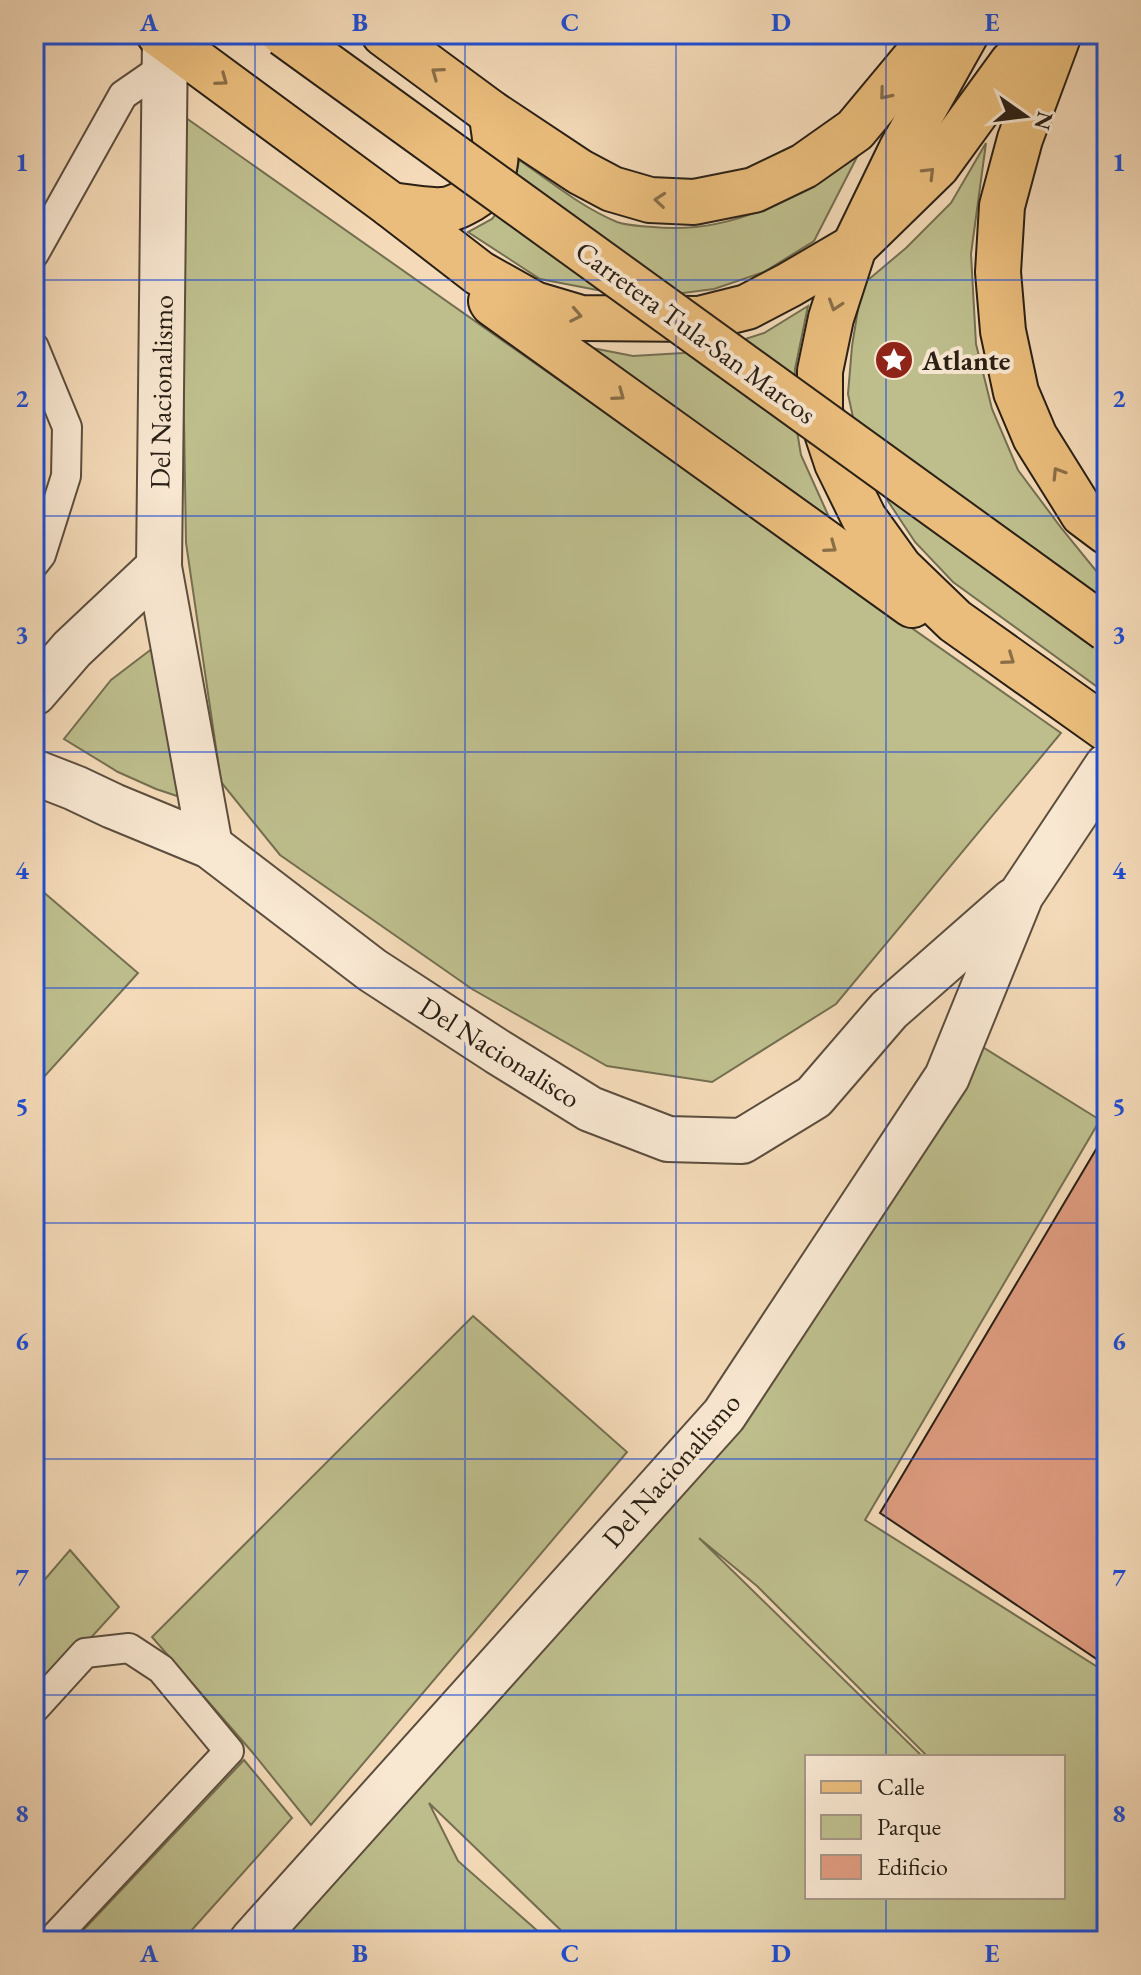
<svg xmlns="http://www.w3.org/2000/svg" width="1141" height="1975" font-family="'EB Garamond',serif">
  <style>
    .green { fill: #bebe8d; stroke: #746f51; stroke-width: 2; fill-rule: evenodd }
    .building { fill: #de9b7f; stroke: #2a2015; stroke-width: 2 }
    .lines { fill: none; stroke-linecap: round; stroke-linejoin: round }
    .service-casing { stroke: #5c4e3e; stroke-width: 32 }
    .minor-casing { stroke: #5c4e3e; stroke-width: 48 }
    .primary-casing { stroke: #2a2015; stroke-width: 48 }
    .service { stroke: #f8e7d1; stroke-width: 28 }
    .minor { stroke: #f8e7d1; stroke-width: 44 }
    .primary { stroke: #eabd7c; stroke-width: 44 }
    .primary-bridge-casing { stroke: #2a2015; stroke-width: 48; stroke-linecap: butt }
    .primary-bridge { stroke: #eabd7c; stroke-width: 44 }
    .oneway { stroke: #8a6e48 }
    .grid { fill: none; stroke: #1d4ed8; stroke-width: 2; stroke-opacity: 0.55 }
    .labels { text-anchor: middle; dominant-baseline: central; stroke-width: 8; stroke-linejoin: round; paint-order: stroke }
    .street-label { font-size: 28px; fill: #2a2015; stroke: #f8e7d1 }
    .poi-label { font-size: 28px; font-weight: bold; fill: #2a2015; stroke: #f8e7d1; text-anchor: start }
    .neatline { fill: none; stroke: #1d4ed8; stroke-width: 3 }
    .grid-label { font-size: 26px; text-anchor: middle; font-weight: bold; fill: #1d4ed8 }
  </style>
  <rect width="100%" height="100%" fill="#f4dab8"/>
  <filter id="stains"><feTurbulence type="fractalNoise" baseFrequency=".0025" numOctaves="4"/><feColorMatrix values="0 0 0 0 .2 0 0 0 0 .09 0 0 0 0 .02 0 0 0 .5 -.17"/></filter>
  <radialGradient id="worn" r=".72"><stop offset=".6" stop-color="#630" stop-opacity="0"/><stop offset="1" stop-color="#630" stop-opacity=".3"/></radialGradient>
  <g class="green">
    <polygon points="179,113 1061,733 836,1004 712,1082 607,1066 472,989 280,855 221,782 186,543"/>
    <polygon points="986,143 971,254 976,344 992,409 1018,470 1062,529 1097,572 1107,579 1107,694 953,582 915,542 878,486 858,441 848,394 852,346 862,285 906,248 951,203"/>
    <path d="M857,157L814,241L764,272L714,289L660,296L597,290L540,279L468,232L492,219L514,189L519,160C550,181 581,207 617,222C628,226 642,226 653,227C732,235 794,198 857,157Z"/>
    <polygon points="808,306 795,369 794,413 801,455 838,537 577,345 633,356 683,353 727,345 764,333"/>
    <polygon points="166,638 183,798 156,789 118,772 64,739 111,680"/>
    <polygon points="34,884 138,973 34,1088"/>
    <path d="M960,1033L1100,1120L865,1520L1107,1673V1940L572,1941L429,1803L458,1861L549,1941H255L728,1421ZM699,1538L757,1586L928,1757H1063V1897H807V1757H923Z"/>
    <polygon points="473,1316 627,1452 311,1825 253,1753 152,1637"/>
    <polygon points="70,1550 119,1607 34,1700 34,1592"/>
    <polygon points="244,1760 292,1818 182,1941 73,1941"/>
  </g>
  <polygon class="building" points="1107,1131 1107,1666 880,1513"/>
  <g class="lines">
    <defs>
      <g id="service">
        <polyline points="34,254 123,95 165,66"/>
        <polyline points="34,347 67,427 66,476 41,555 34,564"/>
        <polyline points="34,1709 85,1653 129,1648 161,1669 229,1751 51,1941"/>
      </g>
      <g id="minor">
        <polyline points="165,38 159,567 210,846"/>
        <polyline points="34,693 72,649 159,567"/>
        <polyline points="34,772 75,788 113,806 210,846 372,970 498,1052 590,1109 668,1139 742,1141 814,1097 889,1010 1013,901"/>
        <polyline points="252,1941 724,1415 947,1077 1021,895 1107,766"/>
      </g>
      <g id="primary">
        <polyline points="159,34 391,205 479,273 534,304 581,318 699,319 747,307 789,285 854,247 937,166 1012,63 1040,34"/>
        <polyline points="384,34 491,113 580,172 612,189 650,200 694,202 754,190 804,166 855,130 935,34"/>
        <polyline points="966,34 901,150 854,247 831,318 820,371 820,412 837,463 864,518 900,568 955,621 1107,729"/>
        <polyline points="1059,34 1020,139 1002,206 998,272 1003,331 1016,392 1035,437 1083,514 1107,532"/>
        <path d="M391,205C407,207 425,211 442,210C452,210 462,204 471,199C503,181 497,143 491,113"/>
        <polyline points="491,301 493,304 912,605"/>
      </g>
    </defs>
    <use href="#service" class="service-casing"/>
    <use href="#minor" class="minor-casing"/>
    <use href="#primary" class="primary-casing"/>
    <use href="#service" class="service"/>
    <use href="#minor" class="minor"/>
    <use href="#primary" class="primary"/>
    <defs>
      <polyline id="primary-bridge" points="284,34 1107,629"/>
    </defs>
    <use href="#primary-bridge" class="primary-bridge-casing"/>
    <use href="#primary-bridge" class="primary-bridge"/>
  </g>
  <defs><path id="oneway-chevron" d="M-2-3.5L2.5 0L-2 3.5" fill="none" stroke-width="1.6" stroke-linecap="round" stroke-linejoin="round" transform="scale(2)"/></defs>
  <g class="oneway">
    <use href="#oneway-chevron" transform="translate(437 73) rotate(-144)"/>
    <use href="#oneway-chevron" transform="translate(222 80) rotate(36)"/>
    <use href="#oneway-chevron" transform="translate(885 94) rotate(130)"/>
    <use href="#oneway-chevron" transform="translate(929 173) rotate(-45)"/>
    <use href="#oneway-chevron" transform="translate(660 200) rotate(-175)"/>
    <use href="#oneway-chevron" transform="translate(835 305) rotate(108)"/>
    <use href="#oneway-chevron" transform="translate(576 315) rotate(11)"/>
    <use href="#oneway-chevron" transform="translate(619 395) rotate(36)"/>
    <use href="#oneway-chevron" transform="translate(1058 473) rotate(-122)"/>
    <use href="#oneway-chevron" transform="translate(831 547) rotate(36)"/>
    <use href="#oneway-chevron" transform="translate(1009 659) rotate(35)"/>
  </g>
  <path class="grid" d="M255,34V1941M465,34V1941M676,34V1941M886,34V1757M34,280H1107M34,516H1107M34,752H1107M34,988H1107M34,1223H1107M34,1459H1107M34,1695H1107M886,1897V1941"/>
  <defs>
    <symbol id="sight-disc" viewBox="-11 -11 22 22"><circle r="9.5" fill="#8f2418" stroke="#f8e7d1"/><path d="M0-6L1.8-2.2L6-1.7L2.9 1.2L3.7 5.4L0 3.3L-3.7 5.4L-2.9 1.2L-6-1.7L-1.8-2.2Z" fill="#fff"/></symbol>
  </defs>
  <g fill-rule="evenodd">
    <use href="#sight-disc" x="872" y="338" width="44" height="44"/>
  </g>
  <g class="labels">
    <g class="street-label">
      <text transform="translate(696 332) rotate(36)">Carretera Tula-San Marcos</text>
      <text transform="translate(161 392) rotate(-89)">Del Nacionalismo</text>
      <text transform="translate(500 1052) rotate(32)">Del Nacionalisco</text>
      <text transform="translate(671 1470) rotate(-49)">Del Nacionalismo</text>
    </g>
    <g class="poi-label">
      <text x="922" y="360">Atlante</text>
    </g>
  </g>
  <rect width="1141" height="1975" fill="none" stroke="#f4dab8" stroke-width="88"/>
  <rect x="805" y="1755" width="260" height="144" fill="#f8e7d1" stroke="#a69786" stroke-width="2"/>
  <rect x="821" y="1781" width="40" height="12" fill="#eabd7c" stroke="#a69786" stroke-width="2"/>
  <text x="877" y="1795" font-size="24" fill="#2a2015">Calle</text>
  <rect x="821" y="1815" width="40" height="24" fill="#bebe8d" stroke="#a69786" stroke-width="2"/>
  <text x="877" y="1835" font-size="24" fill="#2a2015">Parque</text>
  <rect x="821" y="1855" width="40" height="24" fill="#de9b7f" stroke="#a69786" stroke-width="2"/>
  <text x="877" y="1875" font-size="24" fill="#2a2015">Edificio</text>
  <g transform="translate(1025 116) rotate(104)" stroke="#f8e7d1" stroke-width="6" paint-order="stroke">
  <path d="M0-6L14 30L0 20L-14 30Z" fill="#2a2015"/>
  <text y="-12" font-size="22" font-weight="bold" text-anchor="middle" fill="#2a2015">N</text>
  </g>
  <rect x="44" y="44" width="1053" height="1887" class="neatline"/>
  <g class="grid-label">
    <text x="149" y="31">A</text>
    <text x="360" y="31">B</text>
    <text x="570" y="31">C</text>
    <text x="781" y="31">D</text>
    <text x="992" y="31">E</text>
    <text x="22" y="171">1</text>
    <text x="1119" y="171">1</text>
    <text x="22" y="407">2</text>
    <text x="1119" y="407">2</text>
    <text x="22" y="643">3</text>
    <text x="1119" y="643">3</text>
    <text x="22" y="879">4</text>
    <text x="1119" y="879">4</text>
    <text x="22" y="1115">5</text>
    <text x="1119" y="1115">5</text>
    <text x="22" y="1350">6</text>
    <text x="1119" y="1350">6</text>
    <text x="22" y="1586">7</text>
    <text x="1119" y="1586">7</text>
    <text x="22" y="1822">8</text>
    <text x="1119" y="1822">8</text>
    <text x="149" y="1962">A</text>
    <text x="360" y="1962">B</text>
    <text x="570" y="1962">C</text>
    <text x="781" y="1962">D</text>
    <text x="992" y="1962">E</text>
  </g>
  <rect width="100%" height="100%" filter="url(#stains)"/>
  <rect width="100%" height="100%" fill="url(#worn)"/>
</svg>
